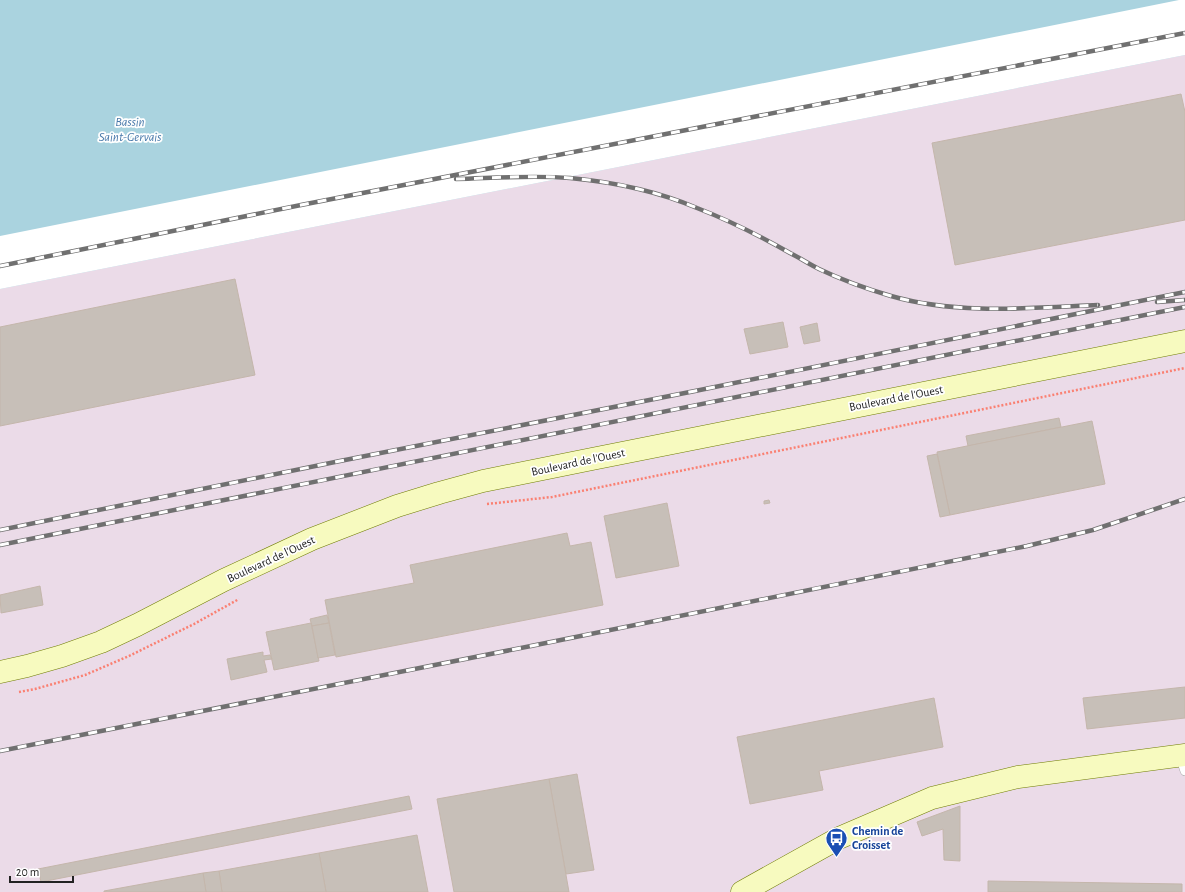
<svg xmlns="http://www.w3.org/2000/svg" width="1185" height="892" font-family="'Alegreya Sans',sans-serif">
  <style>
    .industrial { fill: #ebdbe8 }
    .water { fill: #aad3df }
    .pier { fill: #fff }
    .building { fill: #c7bfb8; stroke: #c4b6ab }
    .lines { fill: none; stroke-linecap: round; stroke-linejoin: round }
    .lane-casing { stroke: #a9a9a9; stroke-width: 10 }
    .secondary-casing { stroke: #707d05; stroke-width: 23 }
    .path { stroke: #fa8072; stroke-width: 2.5; stroke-dasharray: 2 2; stroke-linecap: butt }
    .lane { stroke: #fff; stroke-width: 9 }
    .secondary { stroke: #f7fabf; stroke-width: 22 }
    .rail-casing { stroke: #707070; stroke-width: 4.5 }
    .rail { stroke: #fff; stroke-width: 3; stroke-dasharray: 9; stroke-linecap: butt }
    .labels { text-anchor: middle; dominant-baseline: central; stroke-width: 3.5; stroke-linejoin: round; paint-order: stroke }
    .street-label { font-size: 12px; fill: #222; stroke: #fff }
    .transit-label { font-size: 12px; font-weight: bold; fill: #164399; stroke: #fff; text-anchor: start }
    .water-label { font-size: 13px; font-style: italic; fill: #4a7aab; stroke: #fff }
  </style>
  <rect width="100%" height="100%" fill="#f2efe9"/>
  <polygon class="industrial" points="1185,0 1185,892 0,892 0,200"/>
  <polygon class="water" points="0,0 1185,0 1185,55 0,289"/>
  <polygon class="pier" points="1179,0 1185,0 1185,55 0,289 0,236"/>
  <g class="building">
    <polygon points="1181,94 1185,112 1185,220 955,265 932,143"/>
    <polygon points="235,279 255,375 0,426 0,327"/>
    <polygon points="783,322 788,347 750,354 744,329"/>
    <polygon points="817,323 820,341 804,344 800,327"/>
    <polygon points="1059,418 1061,427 968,446 966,436"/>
    <polygon points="1092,421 1105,484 950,515 937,452"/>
    <polygon points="937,454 950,515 940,517 927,456"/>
    <polygon points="769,500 770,503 764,504 764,501"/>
    <polygon points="667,503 679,566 616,578 604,516"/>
    <polygon points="567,533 570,546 591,542 603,605 336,657 325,600 414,583 410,565"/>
    <polygon points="40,586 43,605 1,613 0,595"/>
    <polygon points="327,615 329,623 312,626 310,619"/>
    <polygon points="311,623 319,661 274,670 266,632"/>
    <polygon points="329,623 335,655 318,658 312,626"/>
    <polygon points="263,652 263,656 270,655 272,659 264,660 267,672 231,680 227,659"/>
    <polygon points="1185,687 1185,718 1087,729 1083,698"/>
    <polygon points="934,698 943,747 819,771 823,790 750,804 737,737"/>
    <polygon points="577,774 594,870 566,874 549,779"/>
    <polygon points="549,779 569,892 454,892 437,799"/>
    <polygon points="409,796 412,809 41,882 38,869"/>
    <polygon points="960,806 960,861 944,860 943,829 922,836 917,822"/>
    <polygon points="417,835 428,892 326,892 319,853"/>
    <polygon points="319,853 326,892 222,892 219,871"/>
    <polygon points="219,871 222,892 206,892 203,873"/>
    <polygon points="203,873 206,892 104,892 104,891"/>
    <polygon points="988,881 1182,884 1182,892 988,892"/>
  </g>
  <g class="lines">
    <defs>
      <polyline id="lane" points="1180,756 1185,771"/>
      <g id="secondary">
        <polyline points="0,672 27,666 62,656 101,642 137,625 224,580 312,539 397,506 439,493 483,481 592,459 1185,341"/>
        <polyline points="742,892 839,838 932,798 1018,777 1185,755"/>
      </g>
    </defs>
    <use href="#lane" class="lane-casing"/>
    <use href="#secondary" class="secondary-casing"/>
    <g class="path">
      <polyline points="487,504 552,497 1185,368"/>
      <polyline points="19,692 35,689 85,675 129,656 194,624 239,599"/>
    </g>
    <use href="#lane" class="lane"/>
    <use href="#secondary" class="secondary"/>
    <defs>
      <g id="rail">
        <path d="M456,179C494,178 532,175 570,178C613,182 657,191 697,208C728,220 760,236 790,253C800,258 809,264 819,269C842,280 867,289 891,296C957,315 1030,308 1098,305"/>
        <polyline points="0,266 301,205 1185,33"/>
        <polyline points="1157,302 1185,300"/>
        <polyline points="0,530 340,461 695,391 1185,292"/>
        <polyline points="0,545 1185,307"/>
        <polyline points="0,751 531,646 1027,546 1093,530 1185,499"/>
      </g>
    </defs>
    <use href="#rail" class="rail-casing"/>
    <use href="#rail" class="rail"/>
  </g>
  <defs>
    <symbol id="bus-pin" viewBox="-11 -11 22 30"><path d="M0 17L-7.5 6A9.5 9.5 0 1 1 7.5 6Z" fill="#1a4fb4" stroke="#fff"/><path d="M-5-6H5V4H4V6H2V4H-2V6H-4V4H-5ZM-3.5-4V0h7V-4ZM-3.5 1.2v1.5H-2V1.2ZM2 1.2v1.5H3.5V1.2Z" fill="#fff"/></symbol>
  </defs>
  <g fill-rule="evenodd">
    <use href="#bus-pin" x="824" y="826" width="25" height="34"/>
  </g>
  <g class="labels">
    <g class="street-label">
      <text transform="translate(896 398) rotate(-11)">Boulevard de l'Ouest</text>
      <text transform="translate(578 462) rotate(-12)">Boulevard de l'Ouest</text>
      <text transform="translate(271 559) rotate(-25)">Boulevard de l'Ouest</text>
    </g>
    <g class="transit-label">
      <text x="852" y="831">Chemin de<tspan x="852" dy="14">Croisset</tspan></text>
    </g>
    <g class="water-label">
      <text x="130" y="122">Bassin<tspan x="130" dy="15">Saint-Gervais</tspan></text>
    </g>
  </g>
  <path d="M10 876v6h63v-6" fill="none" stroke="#222222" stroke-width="2"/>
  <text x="16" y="876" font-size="12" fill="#222222" stroke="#ffffff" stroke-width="3" paint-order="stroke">20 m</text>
</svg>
